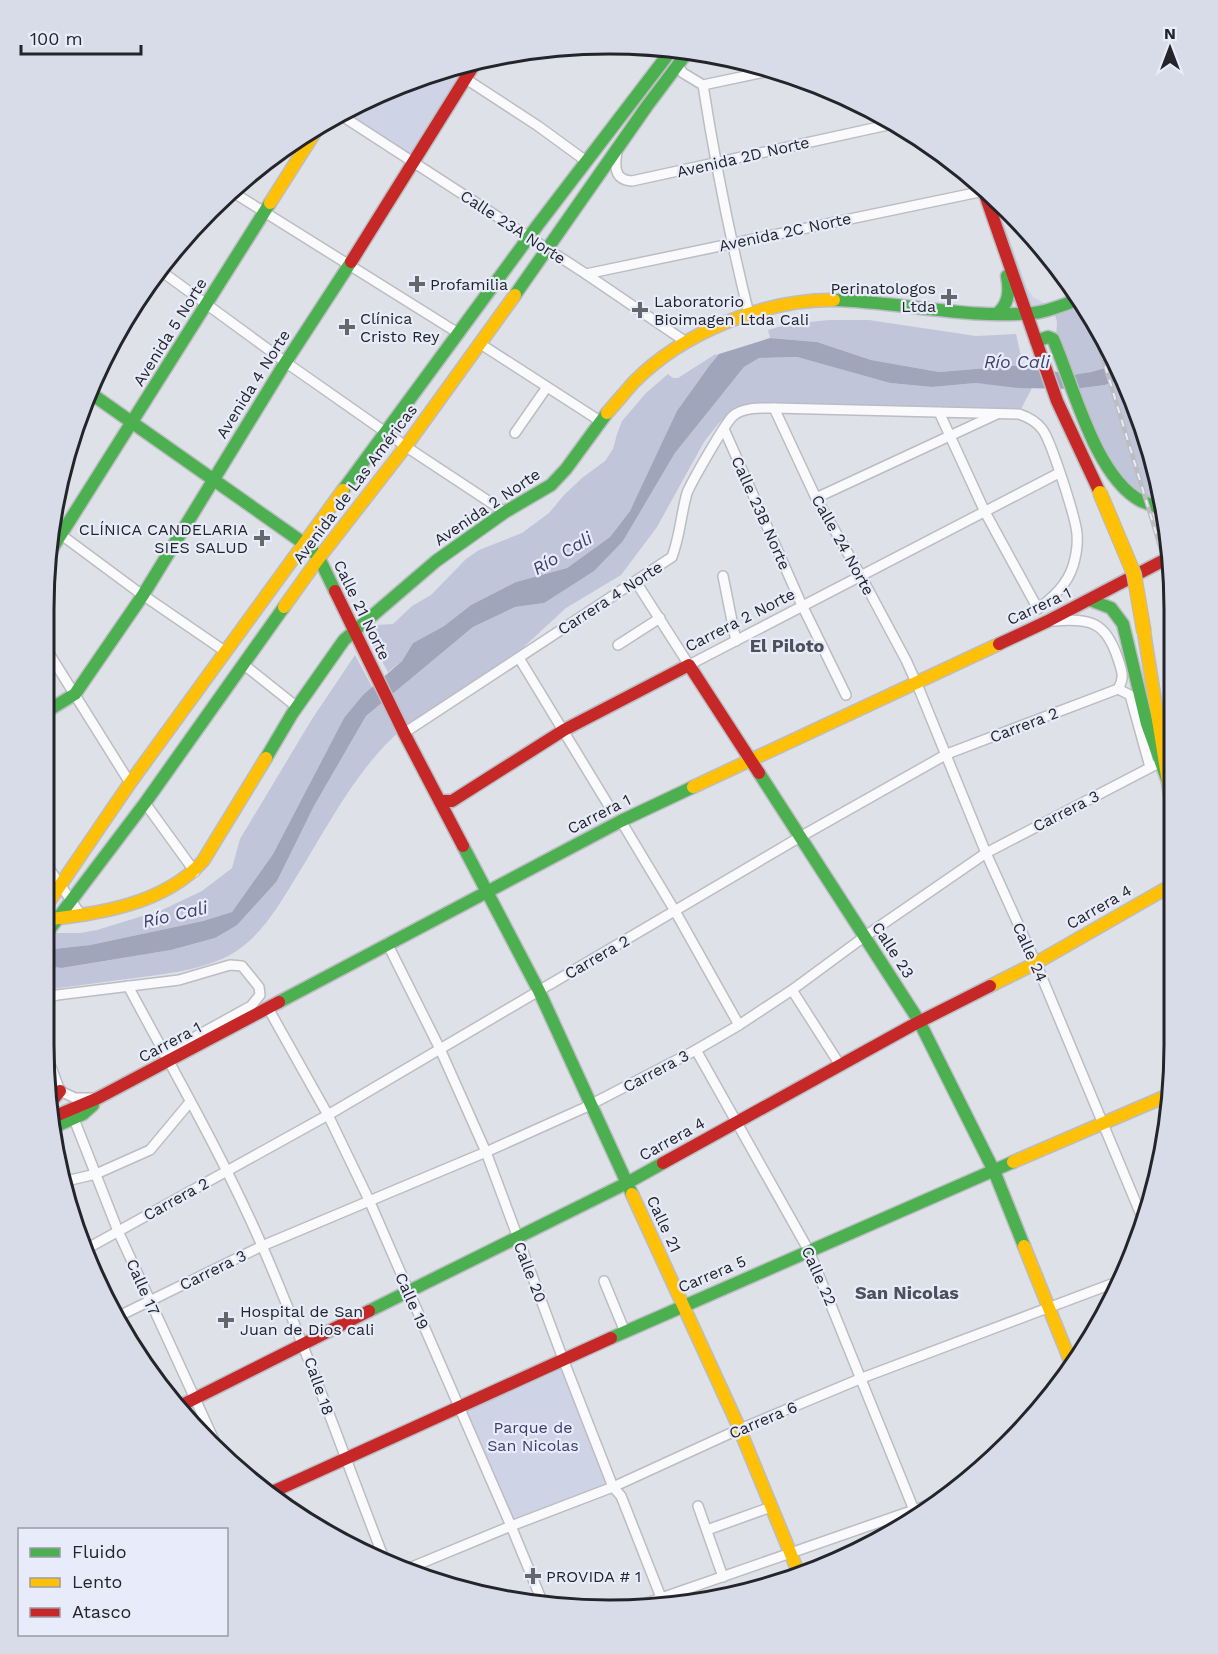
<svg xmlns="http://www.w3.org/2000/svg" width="1218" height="1654" font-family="'Work Sans',sans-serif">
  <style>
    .green { fill: #cfd3e6 }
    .forest { fill: #c1c5d9 }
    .water { fill: #a0a5bb }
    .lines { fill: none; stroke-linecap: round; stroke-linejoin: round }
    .street-casing { stroke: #bbbdc3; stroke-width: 12 }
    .fast-casing { stroke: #bbbdc3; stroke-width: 15 }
    .slow-casing { stroke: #bbbdc3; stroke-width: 15 }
    .jam-casing { stroke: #bbbdc3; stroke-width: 15 }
    .street { stroke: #fafafc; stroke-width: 9 }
    .fast { stroke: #4caf50; stroke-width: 12 }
    .slow { stroke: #ffc107; stroke-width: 12 }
    .jam { stroke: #c62828; stroke-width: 12 }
    .rail-casing { stroke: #bcbdbf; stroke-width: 4.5 }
    .rail { stroke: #e8ebf9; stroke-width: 2; stroke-dasharray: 7; stroke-linecap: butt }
    .slow-bridge-casing { stroke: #b7b9c1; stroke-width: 16; stroke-linecap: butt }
    .slow-bridge { stroke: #ffc107; stroke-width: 14 }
    .poi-dot { fill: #65676c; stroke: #e8ebf9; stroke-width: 2 }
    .labels { text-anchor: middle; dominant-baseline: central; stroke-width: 4.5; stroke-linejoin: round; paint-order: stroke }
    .street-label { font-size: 16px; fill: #24252a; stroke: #e8ebf9 }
    .poi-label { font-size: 16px; fill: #24252a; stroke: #e8ebf9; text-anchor: start }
    .park-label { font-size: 16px; fill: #393f6b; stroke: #e8ebf9 }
    .water-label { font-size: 18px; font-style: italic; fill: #3b416c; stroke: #e8ebf9 }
    .neighbourhood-label { font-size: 18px; font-weight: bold; fill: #4e505c; stroke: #e8ebf9 }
    .rim { fill: none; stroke: #24252a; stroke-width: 3 }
  </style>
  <rect width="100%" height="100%" fill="#dfe1e8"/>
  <g class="green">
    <polygon points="477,60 414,162 339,114 359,102 462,63"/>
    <polygon points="981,183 995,198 1027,288 1033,297 1053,308 1026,314"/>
    <polygon points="563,1359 613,1487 511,1526 460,1408"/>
  </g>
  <g class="forest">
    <polygon points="1078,300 1115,365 1091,372 1072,375 1056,339 1057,322 1053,308"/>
    <polygon points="829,320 869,320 976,336 1016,334 1023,365 939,372 871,360 817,342 770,338 768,330 789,324"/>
    <polygon points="719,354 696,387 630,511 610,537 567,568 516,582 471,605 444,626 413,643 402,661 388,672 369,638 376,625 393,624 412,606 431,595 466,559 479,550 522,533 549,513 564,495 582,478 605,461 613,449 617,434 622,421 646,393 668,374 673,378 678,378 714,355"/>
    <path d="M797,357L890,383L932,387L976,383L1032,388L1021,409L774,403L745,405L730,413L719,423L704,442L657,527L621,575L566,608L515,655L402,729C357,768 329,824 298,874C278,906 260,941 224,958C196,971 164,974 135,978C104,982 74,986 44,990V966L63,968L171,950L215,938L277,881L314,806L366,716L473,627L515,607L544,603L623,541L675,453L744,367L759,358Z"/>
    <polygon points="1123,378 1131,392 1163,509 1118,480 1074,389 1105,385"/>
    <polygon points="355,655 372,687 344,718 273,854 232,912 203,921 90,945 44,950 54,933 80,933 97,930 162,910 202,891 232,868 240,839 312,719"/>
  </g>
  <polygon class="water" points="770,338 817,342 871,360 939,372 1023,365 1072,375 1091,372 1115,365 1123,378 1105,385 1074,389 1018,388 976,383 932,387 890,383 797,357 759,358 744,367 675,453 623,541 594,571 544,603 515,607 473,627 366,716 314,806 277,881 237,925 215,938 171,950 62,968 44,966 44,950 90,945 203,921 232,912 273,854 344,718 363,695 402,661 413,643 444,626 471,605 516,582 567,568 610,537 630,511 677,411 710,365 719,354"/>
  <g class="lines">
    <defs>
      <g id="street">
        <path d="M678,66L683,73L703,85C715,162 730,238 749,314"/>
        <polyline points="466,79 538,126 586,161"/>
        <polyline points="703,85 774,70"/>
        <polyline points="339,114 586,274 686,342"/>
        <path d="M617,151C615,165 613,180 632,181L897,123"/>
        <polyline points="234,193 458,333"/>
        <polyline points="161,271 291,366 411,450 505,512"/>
        <polyline points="586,274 984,191"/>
        <polyline points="479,343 600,421"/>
        <polyline points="774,408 816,498 861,576 906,660 919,689 986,853 1038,968 1144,1222"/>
        <polyline points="724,429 800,601 846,695"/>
        <polyline points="515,433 547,387"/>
        <polyline points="816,498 997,414"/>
        <polyline points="52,528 137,591 226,652"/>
        <polyline points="723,576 736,641"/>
        <polyline points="636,582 689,665 1059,473"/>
        <polyline points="618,645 660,618"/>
        <polyline points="45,647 130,783"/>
        <polyline points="519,658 609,806"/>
        <polyline points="243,664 297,707"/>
        <polyline points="1118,689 1130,695 1150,767"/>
        <path d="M404,733L672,557C680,536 681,514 687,493C691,483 725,423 733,416C743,407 761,408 774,408L1019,414C1028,417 1036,421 1042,429C1051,440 1076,519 1077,534C1078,545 1076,556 1073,566C1067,585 1053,597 1038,609L985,512L939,412"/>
        <polyline points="145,803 195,872"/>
        <polyline points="621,821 675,911 739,1025"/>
        <polyline points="44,861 81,915"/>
        <polyline points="387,943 440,1049 486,1152 563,1359 613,1487 621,1496 664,1605"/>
        <path d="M128,986C174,1072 224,1158 263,1248C308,1351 344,1457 385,1561"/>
        <polyline points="792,990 840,1065"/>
        <polyline points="44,1000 57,995 179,980 230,965 242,966 259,987 260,995 251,1006 164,1054"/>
        <polyline points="268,1008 328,1115 369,1200 511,1526 542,1601"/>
        <polyline points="44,1048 60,1091 75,1098 91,1098"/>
        <polyline points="696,1050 809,1251 916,1515"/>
        <polyline points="74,1119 118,1231 219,1451"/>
        <polyline points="62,1182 96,1174 150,1150 190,1102"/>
        <path d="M88,1248L328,1115L800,837L947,754L1118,689C1125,678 1122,671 1118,659C1106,622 1091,618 1054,621"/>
        <polyline points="604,1281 625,1332"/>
        <polyline points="119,1316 262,1246 486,1152 584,1108 696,1050 739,1025 792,990 864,937 986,853 1159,763"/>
        <polyline points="698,1506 723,1577"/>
        <polyline points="707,1530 771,1507"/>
        <polyline points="407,1569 511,1526 613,1487 733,1432 862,1378 1122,1280"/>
        <polyline points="644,1604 940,1501"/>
      </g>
      <g id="fast">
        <polyline points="515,295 647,106 689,50"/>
        <path d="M834,300C901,302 966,319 1033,313C1048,312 1064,304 1078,300"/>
        <path d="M997,314C1009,304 1010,291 1007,276"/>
        <path d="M1036,341L1048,337L1053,339C1073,384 1095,477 1141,501C1148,504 1156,506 1163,509"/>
        <polyline points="93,395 309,547 319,558 335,591"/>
        <polyline points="343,490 537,226 673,48"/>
        <polyline points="48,555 270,203"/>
        <polyline points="1090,600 1111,608 1123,624 1147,724 1167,779"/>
        <polyline points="44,713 75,694 143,595 282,368 351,262"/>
        <polyline points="266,758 292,714 344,640 436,561 505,512 551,485 566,469 607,413"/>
        <polyline points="759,773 919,1021 994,1171 1024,1246"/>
        <polyline points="463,846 539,991 632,1194"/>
        <polyline points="58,918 145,803 284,607"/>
        <polyline points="44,937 58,918"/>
        <polyline points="279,1002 621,821 693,787"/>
        <polyline points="54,1127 83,1114 93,1105"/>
        <polyline points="369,1311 627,1183 663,1163"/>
        <polyline points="611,1338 1013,1162"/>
      </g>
      <g id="slow">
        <polyline points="270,203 319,126"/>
        <path d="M607,413C616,403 625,392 634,382C682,333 765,299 834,300"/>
        <polyline points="284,607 319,558 406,446 515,295"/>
        <polyline points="1144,632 1171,801"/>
        <polyline points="693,787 999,644"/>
        <polyline points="44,909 130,783 343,490"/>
        <path d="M44,920C100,913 163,905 203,861L266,758"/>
        <polyline points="990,986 1036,963 1172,885"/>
        <polyline points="1013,1162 1171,1094"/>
        <polyline points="632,1194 737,1423 799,1574"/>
        <polyline points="1024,1246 1071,1363"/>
      </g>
      <g id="jam">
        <polyline points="981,183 1057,401 1100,493"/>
        <polyline points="351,262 477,60"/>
        <polyline points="335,591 404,733 463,846"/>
        <polyline points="999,644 1048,621 1170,557"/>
        <polyline points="440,801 452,801 564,730 689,665 759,773"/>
        <polyline points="51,1102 60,1091"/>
        <polyline points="53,1117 98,1098 279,1002"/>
        <polyline points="663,1163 911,1026 990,986"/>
        <polyline points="180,1406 369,1311"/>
        <polyline points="270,1493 611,1338"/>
      </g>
    </defs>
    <use href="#street" class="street-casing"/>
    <use href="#fast" class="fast-casing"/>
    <use href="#slow" class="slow-casing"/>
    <use href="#jam" class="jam-casing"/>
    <use href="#street" class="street"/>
    <use href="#fast" class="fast"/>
    <use href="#slow" class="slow"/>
    <use href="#jam" class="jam"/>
    <defs>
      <polyline id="rail" points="1093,326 1170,579"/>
    </defs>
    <use href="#rail" class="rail-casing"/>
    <use href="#rail" class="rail"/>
    <defs>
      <polyline id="slow-bridge" points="1100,493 1134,574 1144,632"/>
    </defs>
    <use href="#slow-bridge" class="slow-bridge-casing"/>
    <use href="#slow-bridge" class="slow-bridge"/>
  </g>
  <g class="poi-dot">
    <path d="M414 275h6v6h6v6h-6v6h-6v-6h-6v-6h6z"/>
    <path d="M946 288h6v6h6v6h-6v6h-6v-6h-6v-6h6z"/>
    <path d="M637 301h6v6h6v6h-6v6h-6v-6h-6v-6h6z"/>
    <path d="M344 318h6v6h6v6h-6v6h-6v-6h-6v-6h6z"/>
    <path d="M259 529h6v6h6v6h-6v6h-6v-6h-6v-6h6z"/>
    <path d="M223 1311h6v6h6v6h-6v6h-6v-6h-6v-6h6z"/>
    <path d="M530 1567h6v6h6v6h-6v6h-6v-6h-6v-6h6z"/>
  </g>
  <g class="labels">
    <g class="street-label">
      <text transform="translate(743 157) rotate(-13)">Avenida 2D Norte</text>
      <text transform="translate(513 227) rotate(33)">Calle 23A Norte</text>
      <text transform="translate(785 232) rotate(-12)">Avenida 2C Norte</text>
      <text transform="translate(170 332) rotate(-58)">Avenida 5 Norte</text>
      <text transform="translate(253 384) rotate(-58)">Avenida 4 Norte</text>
      <text transform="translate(355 484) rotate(-53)">Avenida de Las Américas</text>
      <text transform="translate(487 507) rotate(-34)">Avenida 2 Norte</text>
      <text transform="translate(761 513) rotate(66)">Calle 23B Norte</text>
      <text transform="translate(843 545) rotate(61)">Calle 24 Norte</text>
      <text transform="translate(610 598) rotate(-33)">Carrera 4 Norte</text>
      <text transform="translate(1039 606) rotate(-25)">Carrera 1</text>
      <text transform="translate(362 610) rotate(64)">Calle 21 Norte</text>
      <text transform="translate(740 620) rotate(-27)">Carrera 2 Norte</text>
      <text transform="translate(1024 725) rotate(-21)">Carrera 2</text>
      <text transform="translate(1066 811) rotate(-27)">Carrera 3</text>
      <text transform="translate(599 814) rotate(-27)">Carrera 1</text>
      <text transform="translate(1099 907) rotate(-30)">Carrera 4</text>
      <text transform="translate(893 950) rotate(57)">Calle 23</text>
      <text transform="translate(1030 952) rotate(66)">Calle 24</text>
      <text transform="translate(597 957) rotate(-30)">Carrera 2</text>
      <text transform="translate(170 1042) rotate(-28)">Carrera 1</text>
      <text transform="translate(656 1071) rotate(-28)">Carrera 3</text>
      <text transform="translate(672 1139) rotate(-29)">Carrera 4</text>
      <text transform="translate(176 1199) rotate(-29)">Carrera 2</text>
      <text transform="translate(664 1224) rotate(65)">Calle 21</text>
      <text transform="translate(213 1270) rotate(-26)">Carrera 3</text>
      <text transform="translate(530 1272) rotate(69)">Calle 20</text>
      <text transform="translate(712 1274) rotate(-23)">Carrera 5</text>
      <text transform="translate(819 1276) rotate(66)">Calle 22</text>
      <text transform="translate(143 1287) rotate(66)">Calle 17</text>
      <text transform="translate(412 1301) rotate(66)">Calle 19</text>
      <text transform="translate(319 1386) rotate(71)">Calle 18</text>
      <text transform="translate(763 1420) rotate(-23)">Carrera 6</text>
    </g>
    <g class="poi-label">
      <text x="430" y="284">Profamilia</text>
      <text x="936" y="288" text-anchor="end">Perinatologos<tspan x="936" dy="18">Ltda</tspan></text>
      <text x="654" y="301">Laboratorio<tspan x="654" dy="18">Bioimagen Ltda Cali</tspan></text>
      <text x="360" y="318">Clínica<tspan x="360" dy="18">Cristo Rey</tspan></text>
      <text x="248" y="529" text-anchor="end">CLÍNICA CANDELARIA<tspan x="248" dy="18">SIES SALUD</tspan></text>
      <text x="240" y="1311">Hospital de San<tspan x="240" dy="18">Juan de Dios cali</tspan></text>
      <text x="546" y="1576">PROVIDA # 1</text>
    </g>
    <g class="park-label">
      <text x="533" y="1427">Parque de<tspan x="533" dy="18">San Nicolas</tspan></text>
    </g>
    <g class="water-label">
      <text x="1017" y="361">Río Cali</text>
      <text transform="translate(562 553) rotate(-31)">Río Cali</text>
      <text transform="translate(175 914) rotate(-13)">Río Cali</text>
    </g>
    <g class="neighbourhood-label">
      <text x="787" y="645">El Piloto</text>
      <text x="907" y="1292">San Nicolas</text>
    </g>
  </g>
  <path d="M0 0H1218V1654H0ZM609 54H609A555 555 0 0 1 1164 609V1045A555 555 0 0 1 609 1600H609A555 555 0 0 1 54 1045V609A555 555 0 0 1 609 54Z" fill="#d8dbe8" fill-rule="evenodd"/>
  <path class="rim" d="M609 54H609A555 555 0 0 1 1164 609V1045A555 555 0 0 1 609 1600H609A555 555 0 0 1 54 1045V609A555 555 0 0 1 609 54Z"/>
  <rect x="18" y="1528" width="210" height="108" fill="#e8ebf9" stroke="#9a9ca6" stroke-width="1.5"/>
  <rect x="30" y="1548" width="30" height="9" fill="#4caf50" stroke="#9a9ca6" stroke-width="1.5"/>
  <text x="72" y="1558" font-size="18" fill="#24252a">Fluido</text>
  <rect x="30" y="1578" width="30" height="9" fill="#ffc107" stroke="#9a9ca6" stroke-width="1.5"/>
  <text x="72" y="1588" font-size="18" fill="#24252a">Lento</text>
  <rect x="30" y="1608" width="30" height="9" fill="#c62828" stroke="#9a9ca6" stroke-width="1.5"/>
  <text x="72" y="1618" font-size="18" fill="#24252a">Atasco</text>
  <g transform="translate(1170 48)" stroke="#e8ebf9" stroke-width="4.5" paint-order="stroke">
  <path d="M0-4.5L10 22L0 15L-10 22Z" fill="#24252a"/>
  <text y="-9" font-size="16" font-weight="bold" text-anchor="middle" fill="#24252a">N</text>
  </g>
  <path d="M21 45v9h120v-9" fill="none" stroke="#24252a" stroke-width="3"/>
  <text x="30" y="45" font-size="18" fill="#24252a" stroke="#e8ebf9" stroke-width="4.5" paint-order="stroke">100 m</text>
</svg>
